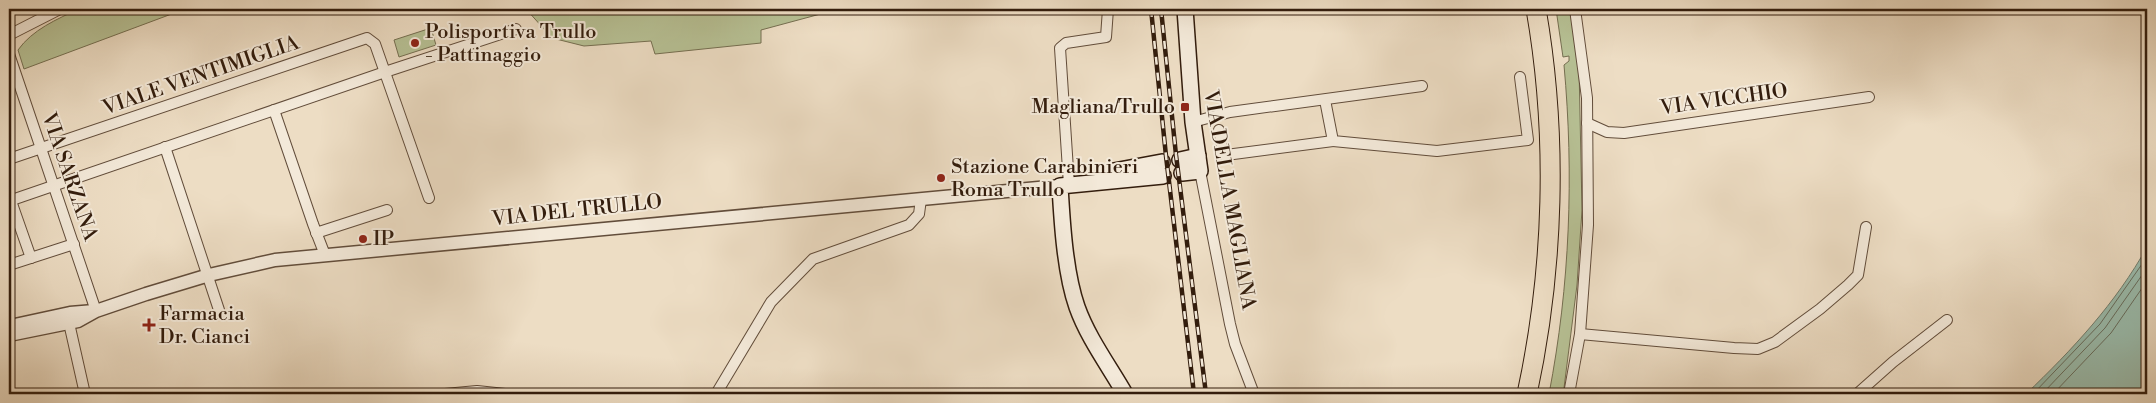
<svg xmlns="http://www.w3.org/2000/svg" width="2156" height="403" font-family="'Libre Bodoni',serif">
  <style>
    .green { fill: #b7c195; stroke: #756f51 }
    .water { fill: #9abdae; stroke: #717d6e }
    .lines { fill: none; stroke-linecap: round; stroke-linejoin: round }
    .shore { stroke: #666d5e; stroke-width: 1 }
    .minor-casing { stroke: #624d3b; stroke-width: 12 }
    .tertiary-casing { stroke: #624d3b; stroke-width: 15 }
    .secondary-casing { stroke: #331d0d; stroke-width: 18 }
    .motorway-casing { stroke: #331d0d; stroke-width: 21 }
    .minor { stroke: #f3e9d9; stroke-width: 10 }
    .tertiary { stroke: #f3e9d9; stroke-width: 12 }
    .secondary { stroke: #f3e9d9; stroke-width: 15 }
    .motorway { stroke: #edddc4; stroke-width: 19 }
    .rail-casing { stroke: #331d0d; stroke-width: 4.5 }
    .rail { stroke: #f3e9d9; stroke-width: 2.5; stroke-dasharray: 8; stroke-linecap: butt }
    .poi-dot { fill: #8f2418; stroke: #f3e9d9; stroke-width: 2 }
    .labels { text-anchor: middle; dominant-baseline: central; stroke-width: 4; stroke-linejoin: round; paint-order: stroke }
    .poi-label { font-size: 20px; fill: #331d0d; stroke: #f3e9d9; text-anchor: start }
    .street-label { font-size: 20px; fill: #331d0d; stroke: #f3e9d9 }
  </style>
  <rect width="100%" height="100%" fill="#edddc4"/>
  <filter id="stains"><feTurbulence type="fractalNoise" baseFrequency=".004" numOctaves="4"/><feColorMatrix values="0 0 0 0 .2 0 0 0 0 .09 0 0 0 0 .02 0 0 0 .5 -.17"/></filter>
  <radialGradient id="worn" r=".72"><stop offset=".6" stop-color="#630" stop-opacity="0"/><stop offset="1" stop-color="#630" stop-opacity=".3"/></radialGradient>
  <g class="green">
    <path d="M79,9H185L24,69L18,50C32,30 57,19 79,9Z"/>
    <polygon points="526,9 839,9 761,30 761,43 655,54 651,41 584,46 552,38"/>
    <path d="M1556,9H1570L1579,67L1582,210L1577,285L1564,388L1563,394H1549C1570,285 1574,175 1564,65L1569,61V56L1563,57Z"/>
    <polygon points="431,28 436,45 399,57 394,40"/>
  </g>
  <path class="water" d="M2147,247V394H2026C2072,350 2116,303 2147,247Z"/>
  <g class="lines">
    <g class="shore">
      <polyline points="2033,394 2100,324 2147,257"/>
      <polyline points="2042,394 2105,328 2147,268"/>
      <polyline points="2053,394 2111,333 2147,281"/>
    </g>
    <defs>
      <g id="minor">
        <polyline points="9,35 60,9"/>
        <polyline points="9,54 96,311"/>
        <polyline points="1325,100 1333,141 1437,151 1528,140 1520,77"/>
        <polyline points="274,110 313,224 325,255"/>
        <polyline points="1193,122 1230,112 1422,86"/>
        <polyline points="1587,123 1607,132 1624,133 1869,97"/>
        <polyline points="1219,130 1223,154 1226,155 1333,141"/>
        <polyline points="165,147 219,310"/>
        <polyline points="9,159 367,38 375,44 429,198"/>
        <polyline points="1200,171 1230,324 1235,344 1254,394"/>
        <polyline points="1069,185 1060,48 1066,43 1106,37 1108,9"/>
        <polyline points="9,201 385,72 516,29"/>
        <polyline points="11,201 31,258"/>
        <polyline points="316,233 387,210"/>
        <polyline points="9,265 74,244"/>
        <polyline points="69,323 85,394"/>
        <polyline points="1580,334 1734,348 1758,349 1775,342 1820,309 1848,285 1858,275 1866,227"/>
        <polyline points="445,394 477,391 505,394"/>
        <polyline points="716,394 771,302 813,259 909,225 919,214 921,199"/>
        <polyline points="1569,394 1580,334 1588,225 1587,98 1575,9"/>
        <polyline points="1857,394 1893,362 1947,320"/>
      </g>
      <g id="tertiary">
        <polyline points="10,326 70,313 94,311"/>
        <polyline points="9,335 78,321 96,311 146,294 209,275 275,260 1060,186"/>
      </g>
      <g id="secondary">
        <polyline points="1180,160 1198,156"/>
        <polyline points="1103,173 1162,162"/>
        <polyline points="1182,173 1200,171 1193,122 1185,9"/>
        <path d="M1125,394C1109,366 1088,338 1077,307C1065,273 1062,222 1060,186L1163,176"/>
      </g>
      <path id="motorway" d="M1527,394C1554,269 1558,135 1536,9"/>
    </defs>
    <use href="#minor" class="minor-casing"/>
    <use href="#tertiary" class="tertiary-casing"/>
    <use href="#secondary" class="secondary-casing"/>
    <use href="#motorway" class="motorway-casing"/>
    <use href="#minor" class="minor"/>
    <use href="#tertiary" class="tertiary"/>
    <use href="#secondary" class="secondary"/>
    <use href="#motorway" class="motorway"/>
    <defs>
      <g id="rail">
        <polyline points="1151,9 1166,156 1194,394"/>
        <polyline points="1161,9 1176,155 1206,394"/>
      </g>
    </defs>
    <use href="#rail" class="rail-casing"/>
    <use href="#rail" class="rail"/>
  </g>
  <g class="poi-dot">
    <circle cx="415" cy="43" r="5"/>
    <rect x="1180" y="102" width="10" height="10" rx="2.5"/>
    <circle cx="941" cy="178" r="5"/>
    <circle cx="363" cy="239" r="5"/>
    <path d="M146.5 317.5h5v5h5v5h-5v5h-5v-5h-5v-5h5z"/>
  </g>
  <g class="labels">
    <g class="poi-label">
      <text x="425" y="32">Polisportiva Trullo<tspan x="425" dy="23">- Pattinaggio</tspan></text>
      <text x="1175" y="107" text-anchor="end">Magliana/Trullo</text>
      <text x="951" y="167">Stazione Carabinieri<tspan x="951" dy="23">Roma Trullo</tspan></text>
      <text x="373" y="239">IP</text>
      <text x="159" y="314">Farmacia<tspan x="159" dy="23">Dr. Cianci</tspan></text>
    </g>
    <g class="street-label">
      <text transform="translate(201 76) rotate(-19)">VIALE VENTIMIGLIA</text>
      <text transform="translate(1724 100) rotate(-8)">VIA VICCHIO</text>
      <text transform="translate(69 177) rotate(71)">VIA SARZANA</text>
      <text transform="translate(1229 200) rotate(80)">VIA DELLA MAGLIANA</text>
      <text transform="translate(577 211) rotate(-6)">VIA DEL TRULLO</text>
    </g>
  </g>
  <rect width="2156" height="403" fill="none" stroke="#edddc4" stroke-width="30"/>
  <rect x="10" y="10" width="2136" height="383" fill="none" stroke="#331d0d" stroke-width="2.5"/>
  <rect x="15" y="15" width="2126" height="373" fill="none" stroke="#331d0d"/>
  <rect width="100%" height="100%" filter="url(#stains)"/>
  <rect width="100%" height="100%" fill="url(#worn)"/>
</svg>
